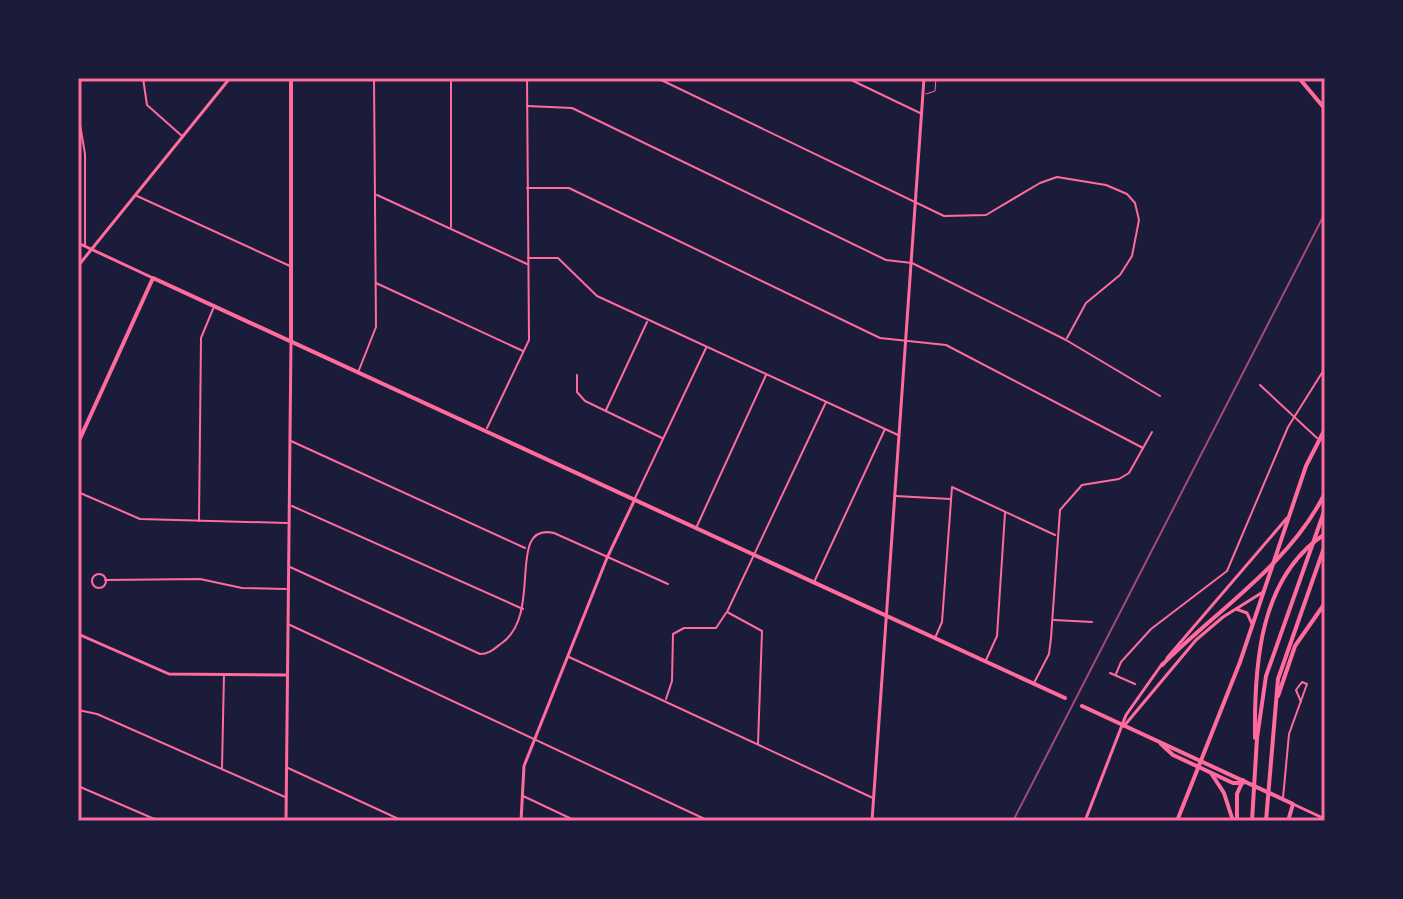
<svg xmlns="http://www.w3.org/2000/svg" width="1403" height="899" font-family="Lato,sans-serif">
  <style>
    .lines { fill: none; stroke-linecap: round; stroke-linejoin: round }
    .service { stroke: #ff6b9d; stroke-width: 1 }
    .minor { stroke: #ff6b9d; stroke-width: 2 }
    .tertiary { stroke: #ff6b9d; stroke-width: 3 }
    .secondary { stroke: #ff6b9d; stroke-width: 3 }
    .primary { stroke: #ff6b9d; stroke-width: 4 }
    .motorway { stroke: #ff6b9d; stroke-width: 4 }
    .rail { stroke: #a44b75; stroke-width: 2 }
    .neatline { fill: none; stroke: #ff6b9d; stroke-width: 3 }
  </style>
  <rect width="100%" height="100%" fill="#1b1b3a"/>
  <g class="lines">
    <polyline class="service" points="926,94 935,91 936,78"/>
    <g class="minor">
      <polyline points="143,78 147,105 182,136"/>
      <polyline points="451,78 451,227"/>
      <polyline points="657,78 944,216 986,215 1040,183 1057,177 1106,185 1127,194 1135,203 1139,220 1132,256 1120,275 1086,303 1067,338"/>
      <polyline points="847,78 920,113"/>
      <polyline points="527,106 572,108 886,260 912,263 1066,340 1160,396"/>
      <polyline points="78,113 85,154 85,245"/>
      <polyline points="527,188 569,188 880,338 946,345 1143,448"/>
      <polyline points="377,195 527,264"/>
      <polyline points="137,196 290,266"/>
      <polyline points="528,258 558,258 597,296 898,435"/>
      <polyline points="376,283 523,351"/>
      <polyline points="359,370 376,327 374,78"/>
      <polyline points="577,375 577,392 585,401 662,438"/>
      <polyline points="1260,385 1317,438"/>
      <polyline points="606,410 647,322"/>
      <polyline points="487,428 529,340 527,78"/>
      <polyline points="291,441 525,548"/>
      <polyline points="78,492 140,519 287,523"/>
      <polyline points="896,496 950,499"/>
      <polyline points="635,498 706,348"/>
      <polyline points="292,506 523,609"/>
      <polyline points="199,521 201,338 213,309"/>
      <polyline points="697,526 766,375"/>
      <path d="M290,567L480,654C490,654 495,648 502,643C544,613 505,522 554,533L668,584"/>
      <circle cx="99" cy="581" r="7"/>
      <polyline points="105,580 200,579 242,588 286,589"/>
      <polyline points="815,580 885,429"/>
      <polyline points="1054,620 1092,622"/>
      <polyline points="290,625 709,821"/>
      <polyline points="935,638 942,622 952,487 1055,535"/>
      <polyline points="569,657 873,798"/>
      <polyline points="986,660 997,636 1005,513"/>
      <polyline points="1110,673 1135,684"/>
      <polyline points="1116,674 1121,662 1151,629 1227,571 1288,427 1325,368"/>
      <polyline points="1034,683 1049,654 1051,638 1060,510 1082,485 1119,479 1129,473 1152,432"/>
      <polyline points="666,699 672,681 673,634 684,628 716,628 726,613"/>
      <polyline points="78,710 97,714 285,797"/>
      <polyline points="758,744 762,631 727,612 826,402"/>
      <polyline points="222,768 224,674"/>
      <polyline points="288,768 403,821"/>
      <polyline points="78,786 159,821"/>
      <polyline points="523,796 576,821"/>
      <polyline points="1283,798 1289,734 1307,684 1302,682 1296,690 1301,702"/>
    </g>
    <g class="tertiary">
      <polyline points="78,266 230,78"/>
      <polyline points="78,634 169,674 287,675"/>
      <polyline points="521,821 524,766 607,558 635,499"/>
      <polyline points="872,821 924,78"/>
    </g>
    <g class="secondary">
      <polyline points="78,243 153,278"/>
      <polyline points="1236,609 1247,613 1252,624"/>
      <polyline points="1167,658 1287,518"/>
      <polyline points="1124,726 1196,640 1223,617 1263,592"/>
      <polyline points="1293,804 1325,819"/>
      <polyline points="286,821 291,341"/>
      <polyline points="1085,821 1126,715 1162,664"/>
    </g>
    <g class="primary">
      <polyline points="291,78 291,340"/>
      <polyline points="78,443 153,278 1065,698"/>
      <polyline points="1082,706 1293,804 1288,821"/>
      <polyline points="1161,744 1173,755 1233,783 1243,783"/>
      <polyline points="1177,821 1240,662 1306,466 1325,429"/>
    </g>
    <g class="motorway">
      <polyline points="1299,78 1325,109"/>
      <path d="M1162,665C1217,610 1290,564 1325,493"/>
      <polyline points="1278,696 1295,646 1325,603"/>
      <path d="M1255,738C1254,666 1259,577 1325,534"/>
      <polyline points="1211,773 1224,793 1233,821"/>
      <polyline points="1237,821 1237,794 1243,780"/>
      <polyline points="1252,821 1257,738 1266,676 1325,509"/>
      <polyline points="1266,821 1278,679 1325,545"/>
    </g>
    <polyline class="rail" points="1013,821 1325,213"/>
  </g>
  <rect width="1403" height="899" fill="none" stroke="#1b1b3a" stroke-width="160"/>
  <rect x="80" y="80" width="1243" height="739" class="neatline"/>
</svg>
